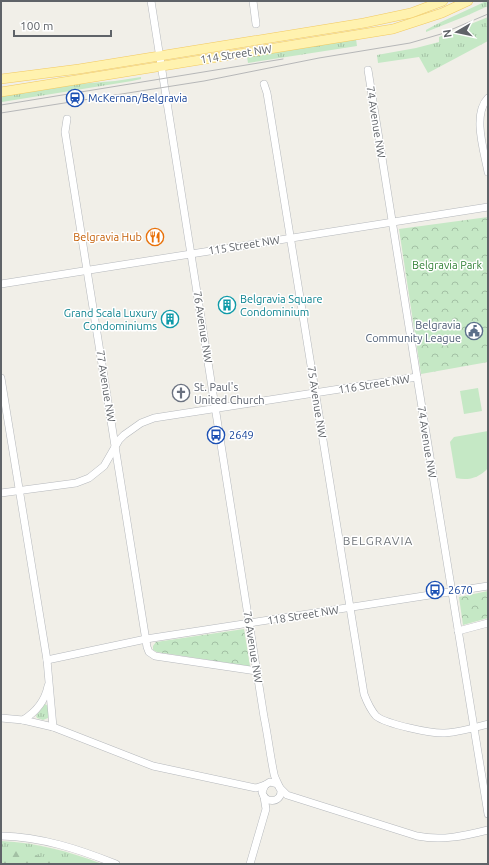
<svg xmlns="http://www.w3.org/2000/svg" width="489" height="865" font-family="Ubuntu,sans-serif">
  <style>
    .grass { fill: url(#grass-tufts) }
    .forest { fill: url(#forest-firs) }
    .park { fill: url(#park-crowns) }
    .pitch { fill: #c5e8c5 }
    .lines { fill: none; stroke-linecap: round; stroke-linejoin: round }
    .minor-casing { stroke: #b5b8bc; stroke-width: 8 }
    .major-casing { stroke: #f2c960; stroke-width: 10 }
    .minor { stroke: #fff; stroke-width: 7 }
    .major { stroke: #fff2af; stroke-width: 9 }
    .tram { stroke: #b6b7b8; stroke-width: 1 }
    .labels { text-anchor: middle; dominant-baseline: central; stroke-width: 3; stroke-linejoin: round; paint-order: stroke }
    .street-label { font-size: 11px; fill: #5f6368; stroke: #fff }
    .transit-label { font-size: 11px; fill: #164399; stroke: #fff; text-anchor: start }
    .food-label { font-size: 11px; fill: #c56008; stroke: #fff; text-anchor: end }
    .park-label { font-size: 11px; fill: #348238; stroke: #fff }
    .culture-label { font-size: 11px; fill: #0d838f; stroke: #fff; text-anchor: start }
    .service-label { font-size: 11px; fill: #4e5e75; stroke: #fff; text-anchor: end }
    .worship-label { font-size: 11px; fill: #5b616d; stroke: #fff; text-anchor: start }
    .neighbourhood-label { font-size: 12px; letter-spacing: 1px; fill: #70757a; stroke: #fff }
  </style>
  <defs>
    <pattern id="grass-tufts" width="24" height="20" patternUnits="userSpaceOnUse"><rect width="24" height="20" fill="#c5e8c5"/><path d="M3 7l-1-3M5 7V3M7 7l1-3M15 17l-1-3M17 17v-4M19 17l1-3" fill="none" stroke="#a3c0a4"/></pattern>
    <pattern id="forest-firs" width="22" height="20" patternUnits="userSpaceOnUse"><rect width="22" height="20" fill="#c5e8c5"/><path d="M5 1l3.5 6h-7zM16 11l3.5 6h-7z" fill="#a3c0a4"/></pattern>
    <pattern id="park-crowns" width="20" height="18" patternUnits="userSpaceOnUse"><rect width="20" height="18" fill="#c5e8c5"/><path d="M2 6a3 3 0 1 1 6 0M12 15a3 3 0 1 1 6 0" fill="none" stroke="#a3c0a4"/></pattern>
  </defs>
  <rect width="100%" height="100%" fill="#f1efe8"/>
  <g class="grass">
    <path d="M486,1H488V6L466,16L426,32V30C445,19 466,11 486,1Z"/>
    <polygon points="488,17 488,41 428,73 419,57 378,63 377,55 416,48 439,42 439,37"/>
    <polygon points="356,39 357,46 248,63 247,57"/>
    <polygon points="141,77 141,79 132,81 2,102 2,96 78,84 115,81"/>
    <polygon points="45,704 48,706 48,718 43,720 37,718 36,716"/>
    <path d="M1,841C38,843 68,851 102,864H41L1,856Z"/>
  </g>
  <polygon class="forest" points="14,848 64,864 1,864 1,849"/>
  <g class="park">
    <polygon points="488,217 488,362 421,374 399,229"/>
    <polygon points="488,591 488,618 463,625 459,597"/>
    <polygon points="244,629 250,666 248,666 157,652 153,650 153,646 156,642"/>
  </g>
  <g class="pitch">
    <polygon points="478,388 482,411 464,414 460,391"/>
    <path d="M488,431V468C479,478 468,481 456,478L450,442L454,437Z"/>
  </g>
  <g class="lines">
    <defs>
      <g id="minor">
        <path d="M151,1L264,717C268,736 270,755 274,774C275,779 280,787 281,791C281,803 265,804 262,792L265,785L270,782L277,784"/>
        <polyline points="253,1 256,24"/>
        <polyline points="368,70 417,377 488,814"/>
        <path d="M264,84L267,93L364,694C367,702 370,709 376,716C386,724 432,734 445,733C460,732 474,728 488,724"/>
        <path d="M488,98C472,114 484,151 488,172"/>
        <polyline points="67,119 65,132 147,647 149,652 155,656 257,671"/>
        <polyline points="1,284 488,207"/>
        <polyline points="1,378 47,660 53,727"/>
        <polyline points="1,493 76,483 89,478 104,466 119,440 124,435 141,423 154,418 417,377"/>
        <polyline points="458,631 488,623"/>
        <polyline points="47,660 146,639 488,586"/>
        <polyline points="1,718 23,720 53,727 153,766 256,788 265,785"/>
        <path d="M23,720C36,712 45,701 48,686"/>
        <path d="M279,787L287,795L417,836C442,841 464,836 488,830"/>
        <path d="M1,836C42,837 78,849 116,864"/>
        <polyline points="250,864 266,809 264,797"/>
      </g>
      <g id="major">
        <polyline points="1,79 79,69 364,23 411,13 443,1"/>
        <polyline points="1,92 393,29 442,13 468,1"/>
      </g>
    </defs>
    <use href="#minor" class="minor-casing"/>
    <use href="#major" class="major-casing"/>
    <use href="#minor" class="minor"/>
    <use href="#major" class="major"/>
    <g class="tram">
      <polyline points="1,105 283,59"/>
      <polyline points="1,113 204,81 319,58 410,43 441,34 488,14"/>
    </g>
  </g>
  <defs>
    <symbol id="station-ring" viewBox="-11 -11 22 22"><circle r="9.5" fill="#fff" stroke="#1a4fb4" stroke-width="1.5"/><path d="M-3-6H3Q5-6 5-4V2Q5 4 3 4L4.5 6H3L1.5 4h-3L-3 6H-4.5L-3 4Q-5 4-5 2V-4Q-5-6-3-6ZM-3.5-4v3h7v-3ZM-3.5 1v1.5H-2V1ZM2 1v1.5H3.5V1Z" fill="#1a4fb4"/></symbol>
    <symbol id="restaurant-ring" viewBox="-11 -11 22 22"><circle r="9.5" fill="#fff" stroke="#e8710a" stroke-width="1.5"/><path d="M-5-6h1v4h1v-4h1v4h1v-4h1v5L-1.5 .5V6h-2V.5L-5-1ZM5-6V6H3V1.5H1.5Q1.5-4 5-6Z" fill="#e8710a"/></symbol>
    <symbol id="building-ring" viewBox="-11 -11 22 22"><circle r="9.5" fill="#fff" stroke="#0f9aa8" stroke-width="1.5"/><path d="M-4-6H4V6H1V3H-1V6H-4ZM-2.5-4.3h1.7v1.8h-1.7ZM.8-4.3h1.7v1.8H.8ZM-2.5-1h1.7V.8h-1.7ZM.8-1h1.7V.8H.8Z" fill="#0f9aa8"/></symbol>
    <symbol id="civic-ring" viewBox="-11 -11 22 22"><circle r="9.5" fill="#fff" stroke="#5c6f8a" stroke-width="1.5"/><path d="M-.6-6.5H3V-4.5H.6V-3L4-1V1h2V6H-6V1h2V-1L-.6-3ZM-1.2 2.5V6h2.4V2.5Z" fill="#5c6f8a"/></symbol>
    <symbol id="church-ring" viewBox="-11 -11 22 22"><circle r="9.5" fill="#fff" stroke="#6b7280" stroke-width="1.5"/><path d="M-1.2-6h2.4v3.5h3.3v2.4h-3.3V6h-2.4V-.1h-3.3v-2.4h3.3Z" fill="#6b7280"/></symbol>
    <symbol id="bus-ring" viewBox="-11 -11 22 22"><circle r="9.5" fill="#fff" stroke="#1a4fb4" stroke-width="1.5"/><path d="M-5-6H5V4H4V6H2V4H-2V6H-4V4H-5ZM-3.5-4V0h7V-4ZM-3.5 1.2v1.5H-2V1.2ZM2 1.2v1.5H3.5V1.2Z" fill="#1a4fb4"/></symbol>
  </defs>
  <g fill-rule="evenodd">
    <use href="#station-ring" x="65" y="88" width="20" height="20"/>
    <use href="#restaurant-ring" x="145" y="227" width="20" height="20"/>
    <use href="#building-ring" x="217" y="295" width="20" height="20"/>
    <use href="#building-ring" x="160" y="309" width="20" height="20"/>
    <use href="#civic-ring" x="464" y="321" width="20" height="20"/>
    <use href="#church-ring" x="171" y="383" width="20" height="20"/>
    <use href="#bus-ring" x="206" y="425" width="20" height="20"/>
    <use href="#bus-ring" x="425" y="580" width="20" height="20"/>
  </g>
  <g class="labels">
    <g class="street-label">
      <text transform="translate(236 54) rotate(-9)">114 Street NW</text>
      <text transform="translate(376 122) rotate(81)">74 Avenue NW</text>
      <text transform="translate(244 245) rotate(-9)">115 Street NW</text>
      <text transform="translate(203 327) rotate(81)">76 Avenue NW</text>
      <text transform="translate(374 384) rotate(-9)">116 Street NW</text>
      <text transform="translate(106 386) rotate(81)">77 Avenue NW</text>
      <text transform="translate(317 402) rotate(81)">75 Avenue NW</text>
      <text transform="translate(427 442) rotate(81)">74 Avenue NW</text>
      <text transform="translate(303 615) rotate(-9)">118 Street NW</text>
      <text transform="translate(253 647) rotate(81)">76 Avenue NW</text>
    </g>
    <g class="transit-label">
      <text x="88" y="98">McKernan/Belgravia</text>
      <text x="229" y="435">2649</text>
      <text x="448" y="590">2670</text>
    </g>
    <g class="food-label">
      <text x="142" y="237">Belgravia Hub</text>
    </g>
    <g class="park-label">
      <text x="447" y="265">Belgravia Park</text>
    </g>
    <g class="culture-label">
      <text x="240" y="299">Belgravia Square<tspan x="240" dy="13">Condominium</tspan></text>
      <text x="157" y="313" text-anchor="end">Grand Scala Luxury<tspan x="157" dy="13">Condominiums</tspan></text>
    </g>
    <g class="service-label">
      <text x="461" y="325">Belgravia<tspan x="461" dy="13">Community League</tspan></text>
    </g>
    <g class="worship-label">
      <text x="194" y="387">St. Paul's<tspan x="194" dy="13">United Church</tspan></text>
    </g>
    <g class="neighbourhood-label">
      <text x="378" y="540">BELGRAVIA</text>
    </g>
  </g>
  <rect width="489" height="865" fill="none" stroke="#5f6368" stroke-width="4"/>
  <g transform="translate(457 32) rotate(261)" stroke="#ffffff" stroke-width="3" paint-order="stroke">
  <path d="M0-3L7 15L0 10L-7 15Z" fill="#5f6368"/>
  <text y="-6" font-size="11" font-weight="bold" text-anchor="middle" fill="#5f6368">N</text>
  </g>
  <path d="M14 30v6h97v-6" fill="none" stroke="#5f6368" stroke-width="2"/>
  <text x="20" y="30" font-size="12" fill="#5f6368" stroke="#ffffff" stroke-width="3" paint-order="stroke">100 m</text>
</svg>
